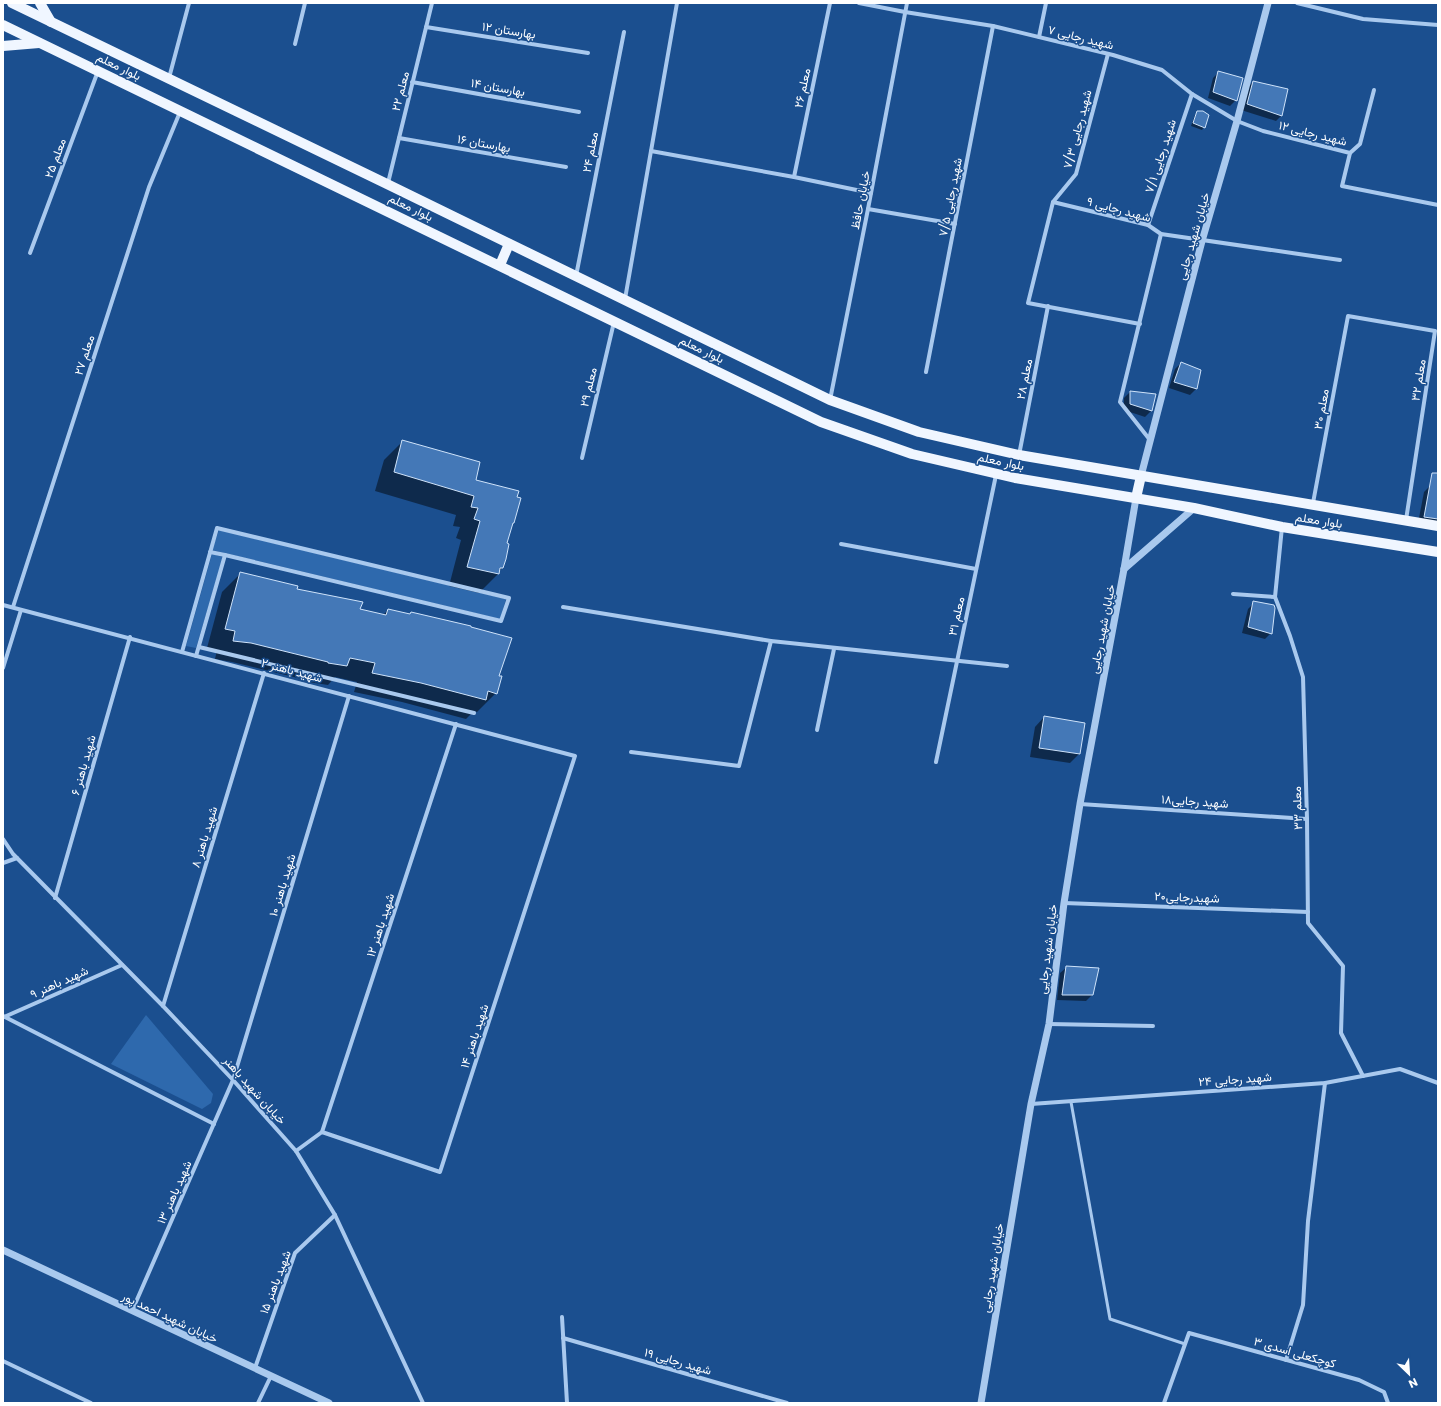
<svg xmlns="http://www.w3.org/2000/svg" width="1441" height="1406" font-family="Poppins,Vazirmatn,sans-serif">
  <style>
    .green { fill: #2e69ad }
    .shadow { fill: #0007 }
    .building { fill: #4478b7; stroke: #cfe3fa }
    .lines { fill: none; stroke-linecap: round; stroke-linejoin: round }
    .service { stroke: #a9c9ee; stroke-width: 3 }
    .minor { stroke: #a9c9ee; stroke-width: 4 }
    .tertiary { stroke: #a9c9ee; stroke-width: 7 }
    .primary { stroke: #f0f6ff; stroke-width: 10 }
    .labels { text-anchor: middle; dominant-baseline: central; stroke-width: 3; stroke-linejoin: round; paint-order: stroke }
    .street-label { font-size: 12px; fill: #fff; stroke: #1b4f8f }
  </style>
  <rect width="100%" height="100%" fill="#1b4f8f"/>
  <g class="green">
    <polygon points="219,530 506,599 500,619 212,550"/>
    <polygon points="212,554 223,557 196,648 186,646"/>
    <polygon points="146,1015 213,1094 211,1103 202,1109 111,1064"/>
  </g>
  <g class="shadow">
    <polygon points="1219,72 1236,100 1230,106 1208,98 1213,78"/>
    <polygon points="1253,82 1282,115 1276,121 1241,110 1247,88"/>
    <polygon points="1198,112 1204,127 1202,130 1191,126 1195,115"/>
    <polygon points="1181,363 1196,389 1190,395 1169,388 1175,369"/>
    <polygon points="1130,392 1155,395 1151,411 1145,417 1124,410 1124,398"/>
    <polygon points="403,441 475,481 512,524 505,544 503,567 499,571 498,574 479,593 449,586 461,540 456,538 460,527 453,526 456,515 375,491 384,460"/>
    <polygon points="1430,486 1438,487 1438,525 1418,523 1424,492"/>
    <polygon points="241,573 359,610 383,615 388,610 497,676 496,693 477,712 474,711 466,719 402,702 354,692 357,682 335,677 328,685 309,682 310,681 232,662 215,659 217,650 207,648 222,592"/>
    <polygon points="1254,603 1271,633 1265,639 1242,633 1248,609"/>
    <polygon points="1044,717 1084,724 1079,754 1070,763 1030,757 1035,727"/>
    <polygon points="1067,967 1092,995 1086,1001 1057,1000 1060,973"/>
  </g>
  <g class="building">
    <polygon points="1218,71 1243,78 1237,101 1213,92"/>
    <polygon points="1253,81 1288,89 1282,116 1247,104"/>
    <polygon points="1197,111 1203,111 1209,115 1205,128 1193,123"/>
    <polygon points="1181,362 1201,370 1197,389 1174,382"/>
    <polygon points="1130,391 1156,394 1152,411 1130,404"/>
    <polygon points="402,440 480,462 476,480 519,491 517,497 521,498 514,523 513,523 507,543 509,544 506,559 503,568 500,568 499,574 467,567 480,521 474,519 478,508 471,507 474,496 394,472"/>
    <polygon points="1432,473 1438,473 1438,519 1424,517"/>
    <polygon points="240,572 298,586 297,589 363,602 360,609 386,615 388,609 410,614 411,612 471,626 471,627 512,638 499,676 502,676 497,694 488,691 486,700 421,683 372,673 375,663 350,658 347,666 328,663 328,662 251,643 233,641 235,631 225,629"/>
    <polygon points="1253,601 1274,605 1275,608 1272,634 1248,627"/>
    <polygon points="1044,716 1085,723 1080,754 1039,748"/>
    <polygon points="1066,966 1099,968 1093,995 1062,995"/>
  </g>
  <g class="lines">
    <polyline class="service" points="1071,1102 1110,1319 1185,1344"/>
    <g class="minor">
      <polyline points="830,3 794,177 871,193"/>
      <polyline points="859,3 905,12 993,26 1113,55 1162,70 1192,94 1237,121 1263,131 1350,153 1342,186 1438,205"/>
      <polyline points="1297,3 1363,19 1438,25"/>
      <polyline points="426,27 588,53"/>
      <polyline points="1039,37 1046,3"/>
      <polyline points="295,44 305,3"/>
      <polyline points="1108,54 1076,174 1053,202 1028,303 1140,324"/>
      <polyline points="169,78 189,3"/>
      <polyline points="412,82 579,112"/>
      <polyline points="399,138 566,167"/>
      <polyline points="651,151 794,177"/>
      <polyline points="1350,153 1360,144 1374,90"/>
      <polyline points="388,183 432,3"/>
      <polyline points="1053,202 1148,225 1161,234 1340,260"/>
      <polyline points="868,209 955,224"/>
      <polyline points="1148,225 1192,94"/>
      <polyline points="30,253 98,71"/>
      <polyline points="576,276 624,32"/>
      <polyline points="625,299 677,3"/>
      <polyline points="926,372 993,26"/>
      <polyline points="830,400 868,209 907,3"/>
      <polyline points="1150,440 1120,402 1161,234"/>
      <polyline points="1019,455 1048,306"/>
      <polyline points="582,458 614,322"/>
      <polyline points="1313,503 1348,316 1435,331 1406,520"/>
      <polyline points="1282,527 1275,597 1290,636 1303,677 1307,819 1308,923 1343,966 1341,1033 1363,1076"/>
      <polyline points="841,544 976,569"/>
      <polyline points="210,552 225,555"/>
      <polyline points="1233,594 1275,597"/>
      <polyline points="3,605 575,756 440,1172 322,1132 296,1151"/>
      <polyline points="13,607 149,187 180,112"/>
      <polyline points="563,607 771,641 1007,666"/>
      <polyline points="199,647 474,713"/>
      <polyline points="182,652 217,528 509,598 501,621 225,555 196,656"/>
      <polyline points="3,668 21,610"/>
      <polyline points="817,730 834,649"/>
      <polyline points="631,752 739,766 771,641"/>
      <polyline points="936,762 996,475"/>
      <polyline points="1080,804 1307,819"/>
      <polyline points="3,839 13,854 163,1006 233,1080 296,1151 335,1215 423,1403"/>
      <polyline points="3,863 17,858"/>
      <polyline points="55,898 130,637"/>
      <polyline points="1064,903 1308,912"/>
      <polyline points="163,1006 264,673"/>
      <polyline points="3,1016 214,1124"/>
      <polyline points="4,1017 122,965"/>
      <polyline points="1049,1024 1153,1026"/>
      <polyline points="1031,1104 1325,1083 1400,1069 1438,1083"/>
      <polyline points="322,1132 456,724"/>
      <polyline points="132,1311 233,1080 349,696"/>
      <polyline points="562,1317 567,1403"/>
      <polyline points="563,1338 787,1403"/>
      <polyline points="1286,1360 1303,1305 1308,1221 1325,1083"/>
      <polyline points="3,1361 91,1403"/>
      <polyline points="255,1368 295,1253 335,1215"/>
      <polyline points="258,1403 271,1376"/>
      <polyline points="1164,1403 1189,1333 1359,1380 1384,1392 1388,1403"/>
    </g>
    <g class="tertiary">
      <polyline points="1141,476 1202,241 1237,121 1268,3"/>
      <polyline points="1124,569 1194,508"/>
      <polyline points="3,1250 329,1403"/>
      <polyline points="981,1403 1031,1104 1049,1024 1064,903 1080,804 1124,569 1136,498"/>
    </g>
    <g class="primary">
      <polyline points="12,3 387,184 830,400 919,432 1019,455 1438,526"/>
      <polyline points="40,3 51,22"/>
      <polyline points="3,25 821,422 912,454 1015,478 1194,508 1282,527 1438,552"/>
      <polyline points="3,46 39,43"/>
      <polyline points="500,265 509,244"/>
      <polyline points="1136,498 1141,476"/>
    </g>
  </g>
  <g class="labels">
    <g class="street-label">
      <text transform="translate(509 30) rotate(9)">بهارستان ۱۲</text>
      <text transform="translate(1081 37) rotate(14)">شهید رجایی ۷</text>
      <text transform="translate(119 66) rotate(26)">بلوار معلم</text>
      <text transform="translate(498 87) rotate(10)">بهارستان ۱۴</text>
      <text transform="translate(802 88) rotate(-78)">معلم ۲۶</text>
      <text transform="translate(400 91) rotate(-76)">معلم ۲۲</text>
      <text transform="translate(1077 129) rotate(-75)">شهید رجایی ۷/۳</text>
      <text transform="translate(1313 133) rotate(14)">شهید رجایی ۱۲</text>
      <text transform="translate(484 143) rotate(10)">بهارستان ۱۶</text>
      <text transform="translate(590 152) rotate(-79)">معلم ۲۴</text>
      <text transform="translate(1160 156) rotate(-72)">شهید رجایی ۷/۱</text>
      <text transform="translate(55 158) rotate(-70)">معلم ۲۵</text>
      <text transform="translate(950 197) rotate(-79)">شهید رجایی ۷/۵</text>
      <text transform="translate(860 200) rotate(-79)">خیابان حافظ</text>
      <text transform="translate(411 207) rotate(26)">بلوار معلم</text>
      <text transform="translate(1119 209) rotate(15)">شهید رجایی ۹</text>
      <text transform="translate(1193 236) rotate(-74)">خیابان شهید رجایی</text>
      <text transform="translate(702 349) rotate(26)">بلوار معلم</text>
      <text transform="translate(84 355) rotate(-72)">معلم ۲۷</text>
      <text transform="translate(1024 379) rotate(-79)">معلم ۲۸</text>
      <text transform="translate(1418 380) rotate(-81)">معلم ۳۲</text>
      <text transform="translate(588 387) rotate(-77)">معلم ۲۹</text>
      <text transform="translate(1321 409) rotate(-80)">معلم ۳۰</text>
      <text transform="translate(1001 461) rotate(12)">بلوار معلم</text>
      <text transform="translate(1319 520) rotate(9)">بلوار معلم</text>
      <text transform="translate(956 616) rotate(-78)">معلم ۳۱</text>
      <text transform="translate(1102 629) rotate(-79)">خیابان شهید رجایی</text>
      <text transform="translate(292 670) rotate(15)">شهید باهنر ۲</text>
      <text transform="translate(83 765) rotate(-74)">شهید باهنر ۶</text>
      <text transform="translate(1195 801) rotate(4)">شهید رجایی۱۸</text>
      <text transform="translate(1297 808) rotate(-92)">معلم ۳۳</text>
      <text transform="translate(204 837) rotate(-73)">شهید باهنر ۸</text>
      <text transform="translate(282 885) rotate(-73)">شهید باهنر ۱۰</text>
      <text transform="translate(1187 897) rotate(2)">شهیدرجایی۲۰</text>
      <text transform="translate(380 925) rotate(-72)">شهید باهنر ۱۲</text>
      <text transform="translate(1047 949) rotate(-83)">خیابان شهید رجایی</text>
      <text transform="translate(59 982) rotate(-24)">شهید باهنر ۹</text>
      <text transform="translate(474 1036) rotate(-72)">شهید باهنر ۱۴</text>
      <text transform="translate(1235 1079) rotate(-4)">شهید رجایی ۲۴</text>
      <text transform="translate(255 1090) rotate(48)">خیابان شهید باهنر</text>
      <text transform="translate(174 1192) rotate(-66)">شهید باهنر ۱۳</text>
      <text transform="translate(992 1268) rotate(-81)">خیابان شهید رجایی</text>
      <text transform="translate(275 1282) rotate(-69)">شهید باهنر ۱۵</text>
      <text transform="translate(170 1317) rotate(25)">خیابان شهید احمد پور</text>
      <text transform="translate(1295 1352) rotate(16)">کوچکعلی اسدی ۳</text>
      <text transform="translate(678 1361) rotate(16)">شهید رجایی ۱۹</text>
    </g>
  </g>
  <rect width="1441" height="1406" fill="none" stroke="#ffffff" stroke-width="8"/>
  <g transform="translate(1409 1374) rotate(155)" stroke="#1b4f8f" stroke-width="3" paint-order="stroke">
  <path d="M0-3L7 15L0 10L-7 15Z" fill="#ffffff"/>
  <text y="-6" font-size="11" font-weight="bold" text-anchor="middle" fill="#ffffff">N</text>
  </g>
</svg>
